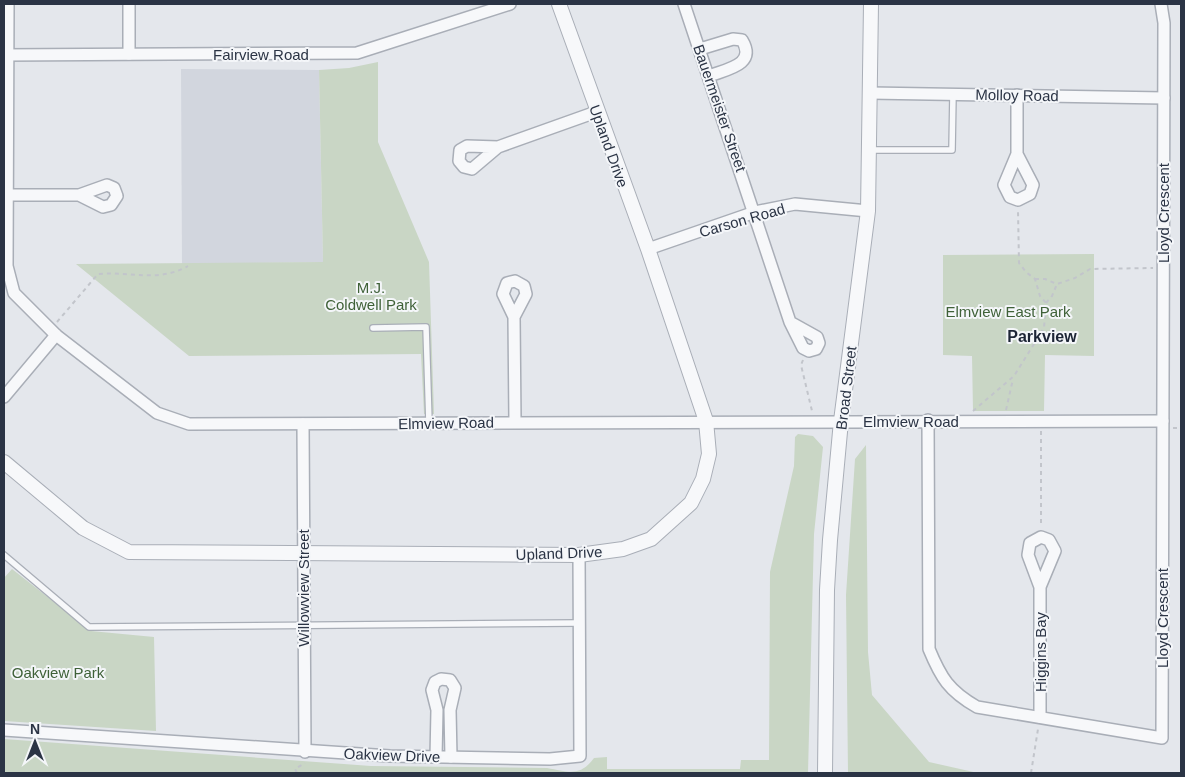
<svg xmlns="http://www.w3.org/2000/svg" width="1185" height="777" font-family="Arial,sans-serif">
  <style>
    .built { fill: #d2d6de }
    .green { fill: #c9d6c5 }
    .lines { fill: none; stroke-linecap: round; stroke-linejoin: round }
    .service-casing { stroke: #a9aeb7; stroke-width: 8 }
    .minor-casing { stroke: #a9aeb7; stroke-width: 14 }
    .tertiary-casing { stroke: #a9aeb7; stroke-width: 16 }
    .path { stroke: #c2c5cb; stroke-width: 2; stroke-dasharray: 4 4; stroke-linecap: butt }
    .service { stroke: #f7f8fa; stroke-width: 5.5 }
    .minor { stroke: #f7f8fa; stroke-width: 11 }
    .tertiary { stroke: #f7f8fa; stroke-width: 14 }
    .labels { text-anchor: middle; dominant-baseline: central; stroke-width: 4; stroke-linejoin: round; paint-order: stroke }
    .street-label { font-size: 15px; fill: #2b3445; stroke: #f4f6f9 }
    .park-label { font-size: 15px; fill: #3f6138; stroke: #f4f6f9 }
    .neighbourhood-label { font-size: 16px; font-weight: bold; fill: #1d2536; stroke: #f4f6f9 }
  </style>
  <rect width="100%" height="100%" fill="#e4e7ec"/>
  <polygon class="built" points="181,69 319,70 323,262 182,264"/>
  <g class="green">
    <polygon points="378,62 378,142 429,262 434,414 424,414 421,354 189,356 76,264 323,262 319,70 349,68"/>
    <polygon points="1094,254 1094,356 1045,355 1044,411 973,411 972,356 943,355 943,255"/>
    <path d="M798,434L813,436L823,447L814,534L808,773H4V739L371,766L547,768C569,772 580,777 594,758L607,757V769H740L741,760H769L770,572L794,466L795,437Z"/>
    <polygon points="866,445 868,652 872,695 929,762 978,773 848,773 846,595 855,459"/>
    <polygon points="12,569 91,631 154,637 156,731 4,721 4,578"/>
  </g>
  <g class="lines">
    <defs>
      <g id="service">
        <polyline points="869,150 952,150 953,94"/>
        <polyline points="373,328 426,327 429,423"/>
        <polyline points="4,555 89,627 578,623"/>
      </g>
      <g id="minor">
        <polyline points="8,4 7,266 14,293 56,335 157,413 189,424 1163,421"/>
        <polyline points="129,4 129,54"/>
        <polyline points="684,4 790,322 803,348 809,351 816,349 819,343 817,337 790,322"/>
        <path d="M700,49L733,39L742,40C757,65 727,69 709,76"/>
        <polyline points="4,55 357,53 510,4"/>
        <polyline points="870,93 1164,98"/>
        <polyline points="1017,95 1017,154 1004,185 1010,197 1018,200 1030,194 1033,185 1017,154"/>
        <polyline points="498,147 472,169 464,167 459,161 460,150 467,146 498,147 596,112"/>
        <polyline points="6,195 79,195 107,185 114,188 117,196 111,205 103,207 79,195"/>
        <polyline points="648,249 755,212 795,204 868,211"/>
        <polyline points="514,317 526,294 524,286 515,281 507,283 503,294 514,317 515,422"/>
        <polyline points="4,397 56,335"/>
        <path d="M928,420L929,649C941,678 949,691 977,707L1162,738L1164,23L1161,4"/>
        <polyline points="303,424 305,752"/>
        <polyline points="1040,717 1040,587 1028,555 1030,543 1041,537 1049,540 1055,551 1040,587"/>
        <polyline points="4,730 390,756 550,759 580,756 579,555"/>
        <polyline points="436,757 437,710 432,690 435,682 441,679 450,680 455,688 450,710 451,757"/>
      </g>
      <g id="tertiary">
        <polyline points="4,462 83,528 129,552 579,555 623,549 651,539 691,503 703,479 709,454 706,421 648,249 559,4"/>
        <polyline points="825,773 827,590 830,540 841,421 868,211 871,4"/>
      </g>
    </defs>
    <use href="#service" class="service-casing"/>
    <use href="#minor" class="minor-casing"/>
    <use href="#tertiary" class="tertiary-casing"/>
    <g class="path">
      <polyline points="1035,279 1045,279 1057,284 1075,278 1090,269 1153,268"/>
      <polyline points="1046,303 1052,296 1057,284"/>
      <path d="M57,322L98,274C130,271 158,283 188,266"/>
      <polyline points="803,360 801,365 812,411"/>
      <polyline points="1006,410 1013,379"/>
      <polyline points="973,411 1014,376 1044,328 1046,303 1040,296 1035,279 1026,272 1019,263 1018,211"/>
      <polyline points="1173,428 1181,428"/>
      <polyline points="1041,431 1041,526"/>
      <polyline points="297,773 295,769 305,763"/>
      <polyline points="1031,773 1038,729"/>
    </g>
    <use href="#service" class="service"/>
    <use href="#minor" class="minor"/>
    <use href="#tertiary" class="tertiary"/>
  </g>
  <g class="labels">
    <g class="street-label">
      <text x="261" y="54">Fairview Road</text>
      <text transform="translate(1017 95) rotate(1)">Molloy Road</text>
      <text transform="translate(720 108) rotate(71)">Bauermeister Street</text>
      <text transform="translate(609 146) rotate(70)">Upland Drive</text>
      <text transform="translate(1163 213) rotate(-90)">Lloyd Crescent</text>
      <text transform="translate(742 220) rotate(-16)">Carson Road</text>
      <text transform="translate(846 388) rotate(-83)">Broad Street</text>
      <text x="911" y="421">Elmview Road</text>
      <text transform="translate(446 423) rotate(-1)">Elmview Road</text>
      <text transform="translate(559 553) rotate(-2)">Upland Drive</text>
      <text transform="translate(303 588) rotate(-90)">Willowview Street</text>
      <text transform="translate(1162 618) rotate(-90)">Lloyd Crescent</text>
      <text transform="translate(1040 652) rotate(-90)">Higgins Bay</text>
      <text transform="translate(392 755) rotate(2)">Oakview Drive</text>
    </g>
    <g class="park-label">
      <text x="371" y="287">M.J.<tspan x="371" dy="17">Coldwell Park</tspan></text>
      <text x="1008" y="311">Elmview East Park</text>
      <text x="58" y="672">Oakview Park</text>
    </g>
    <g class="neighbourhood-label">
      <text x="1042" y="336">Parkview</text>
    </g>
  </g>
  <rect width="1185" height="777" fill="none" stroke="#2b3445" stroke-width="10"/>
  <g transform="translate(35 742)" stroke="#f4f6f9" stroke-width="4" paint-order="stroke">
  <path d="M0-4L9 19L0 12L-9 19Z" fill="#2b3445"/>
  <text y="-8" font-size="14" font-weight="bold" text-anchor="middle" fill="#2b3445">N</text>
  </g>
</svg>
